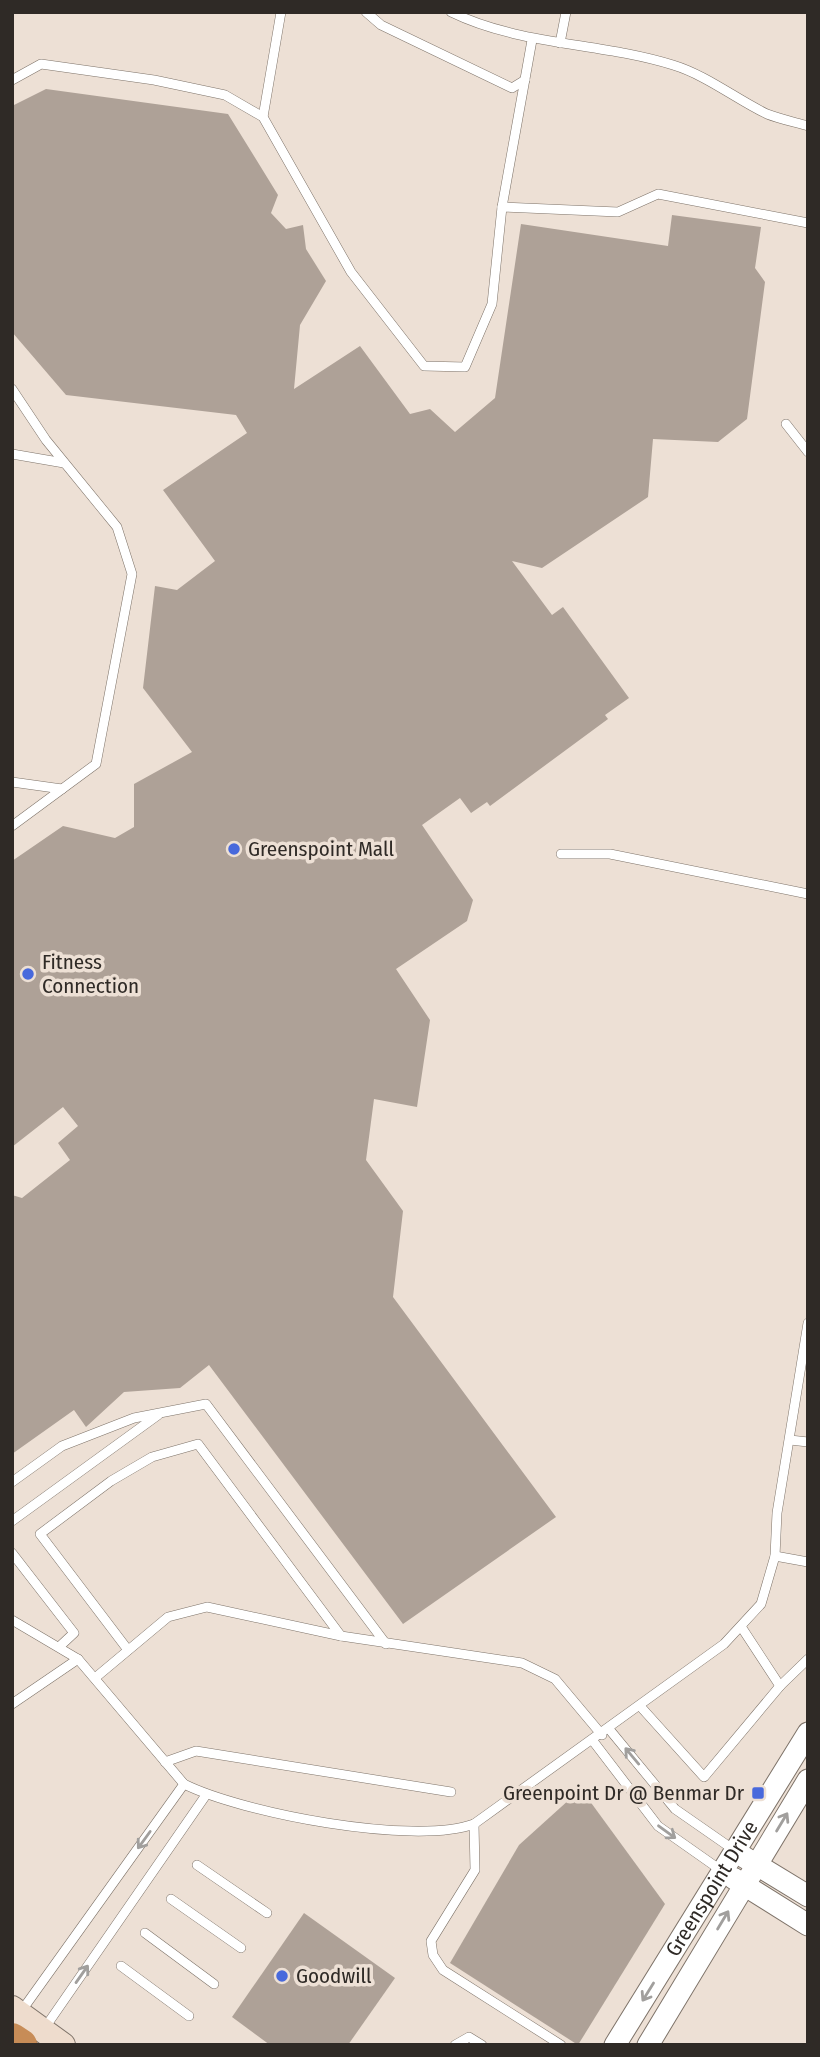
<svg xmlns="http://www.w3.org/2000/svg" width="820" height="2057" font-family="'Fira Sans Condensed',sans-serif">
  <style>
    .building { fill: #aea197 }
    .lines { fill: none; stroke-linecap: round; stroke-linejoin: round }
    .service-casing { stroke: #7e7369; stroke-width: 10 }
    .tertiary-casing { stroke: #7e7369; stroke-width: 23 }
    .secondary-casing { stroke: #7e7369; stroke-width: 26 }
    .motorway-casing { stroke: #926a46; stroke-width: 33 }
    .service { stroke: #fff; stroke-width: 9 }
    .tertiary { stroke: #fff; stroke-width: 21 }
    .secondary { stroke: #eedccd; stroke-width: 24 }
    .motorway { stroke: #c78c57; stroke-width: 32 }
    .oneway { stroke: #a19f9d }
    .poi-dot { fill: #4869dc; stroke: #ede0d5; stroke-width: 2.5 }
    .labels { text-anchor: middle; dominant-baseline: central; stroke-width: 7; stroke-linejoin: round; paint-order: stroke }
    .poi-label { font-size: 21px; fill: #2f2a26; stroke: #ede0d5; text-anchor: start }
    .street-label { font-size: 21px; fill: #2f2a26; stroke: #ede0d5 }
  </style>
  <rect width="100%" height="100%" fill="#ede0d5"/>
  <g class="building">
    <polygon points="46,89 228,114 278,195 271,213 286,229 303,225 306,249 326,281 300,325 294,389 360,346 410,414 430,409 455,432 495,398 521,224 668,246 672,215 761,227 755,268 765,282 747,419 718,442 653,439 648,497 542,568 512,561 552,615 563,607 629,698 605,715 608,719 490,806 487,802 471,813 460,798 422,825 473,900 467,921 396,969 430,1020 417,1107 374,1099 366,1160 403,1211 393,1297 556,1517 403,1624 209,1365 180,1388 124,1392 86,1427 74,1410 12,1454 12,1195 22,1198 70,1160 58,1143 78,1126 63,1107 12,1147 12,861 63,826 115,838 134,827 134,784 192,752 143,688 155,586 177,590 215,561 163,490 247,433 236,415 66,395 12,332 12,106"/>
    <polygon points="581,1789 665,1904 578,2045 450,1963 519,1845"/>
    <polygon points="304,1913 395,1978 348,2045 270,2045 232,2017"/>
  </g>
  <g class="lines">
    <defs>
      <g id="service">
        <polyline points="366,12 381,25 512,88 525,80"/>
        <path d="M451,12C521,46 599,42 673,65C706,75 736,99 767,114C780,119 794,122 808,126"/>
        <polyline points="560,43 566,12"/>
        <polyline points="12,80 41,64 154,80 225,95 263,117 351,272 424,366 465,367 492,304 502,207 618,212 658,194 808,223"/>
        <polyline points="263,117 281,12"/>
        <polyline points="502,207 532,40"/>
        <polyline points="12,389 46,440 117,527 132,574 96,764 12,826"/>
        <polyline points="786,424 808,452"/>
        <polyline points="12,454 64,463"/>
        <polyline points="12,782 62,789"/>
        <polyline points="561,854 610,854 808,894"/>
        <polyline points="790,1440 808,1442"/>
        <polyline points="12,1482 62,1446 134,1418 206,1404 386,1644"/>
        <polyline points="12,1521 158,1415"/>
        <polyline points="12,1553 74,1633 59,1647"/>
        <polyline points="775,1556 808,1562"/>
        <path d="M12,1620L78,1659L184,1784C242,1813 414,1846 474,1824L724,1644L761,1604L775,1556L777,1513L808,1323"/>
        <polyline points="742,1628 780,1686"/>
        <polyline points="128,1650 40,1534 111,1481 152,1457 198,1444 341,1636"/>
        <polyline points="95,1678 168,1617 207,1607 341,1636 522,1663 555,1679 602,1735"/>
        <polyline points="12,1704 78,1659"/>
        <polyline points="640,1706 704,1777 780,1686 808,1659"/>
        <polyline points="609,1729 675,1809 734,1850"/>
        <polyline points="593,1741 658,1826 722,1871"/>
        <polyline points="165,1762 196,1751 451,1792"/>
        <polyline points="474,1824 475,1870 431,1941 433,1955 443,1970 561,2045"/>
        <polyline points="197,1865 267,1913"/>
        <polyline points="171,1899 241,1948"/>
        <polyline points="145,1933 214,1984"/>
        <polyline points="121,1966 189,2016"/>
        <polyline points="20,2013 184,1784"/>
        <polyline points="44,2029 206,1795"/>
        <polyline points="455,2045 469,2037 482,2045"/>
      </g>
      <g id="tertiary">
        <polyline points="744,1857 808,1896"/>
        <polyline points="733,1878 808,1925"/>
        <path id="s1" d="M615,2045L808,1733"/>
        <polyline points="648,2045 808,1780"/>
      </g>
      <polyline id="secondary" points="12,2008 63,2045"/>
      <polyline id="motorway" points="12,2039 21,2045"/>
    </defs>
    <use href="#service" class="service-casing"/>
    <use href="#tertiary" class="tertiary-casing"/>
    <use href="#secondary" class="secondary-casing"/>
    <use href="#motorway" class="motorway-casing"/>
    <use href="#service" class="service"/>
    <use href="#tertiary" class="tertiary"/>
    <use href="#secondary" class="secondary"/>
    <use href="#motorway" class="motorway"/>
  </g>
  <defs><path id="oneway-shaft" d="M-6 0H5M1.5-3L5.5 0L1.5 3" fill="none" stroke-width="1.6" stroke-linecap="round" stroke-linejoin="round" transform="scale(1.75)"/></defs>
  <g class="oneway">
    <use href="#oneway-shaft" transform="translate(632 1756) rotate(-130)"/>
    <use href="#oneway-shaft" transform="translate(782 1822) rotate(-59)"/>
    <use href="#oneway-shaft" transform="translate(667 1832) rotate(36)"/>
    <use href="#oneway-shaft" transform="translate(144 1840) rotate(126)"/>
    <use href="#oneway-shaft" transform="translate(723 1920) rotate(-59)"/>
    <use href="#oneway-shaft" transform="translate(82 1974) rotate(-55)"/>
    <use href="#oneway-shaft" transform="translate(648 1992) rotate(122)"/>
  </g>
  <g class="poi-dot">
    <circle cx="234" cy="849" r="7"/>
    <circle cx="28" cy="974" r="7"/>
    <rect x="751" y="1786" width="14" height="14" rx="3.5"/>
    <circle cx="282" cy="1976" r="7"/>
  </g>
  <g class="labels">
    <g class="poi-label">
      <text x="248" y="849">Greenspoint Mall</text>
      <text x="42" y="962">Fitness<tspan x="42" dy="24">Connection</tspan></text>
      <text x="744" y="1793" text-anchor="end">Greenpoint Dr @ Benmar Dr</text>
      <text x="296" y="1976">Goodwill</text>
    </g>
    <g class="street-label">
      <text stroke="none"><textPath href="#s1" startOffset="184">Greenspoint Drive</textPath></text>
    </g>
  </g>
  <rect width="820" height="2057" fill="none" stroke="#2f2a26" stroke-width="28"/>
</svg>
